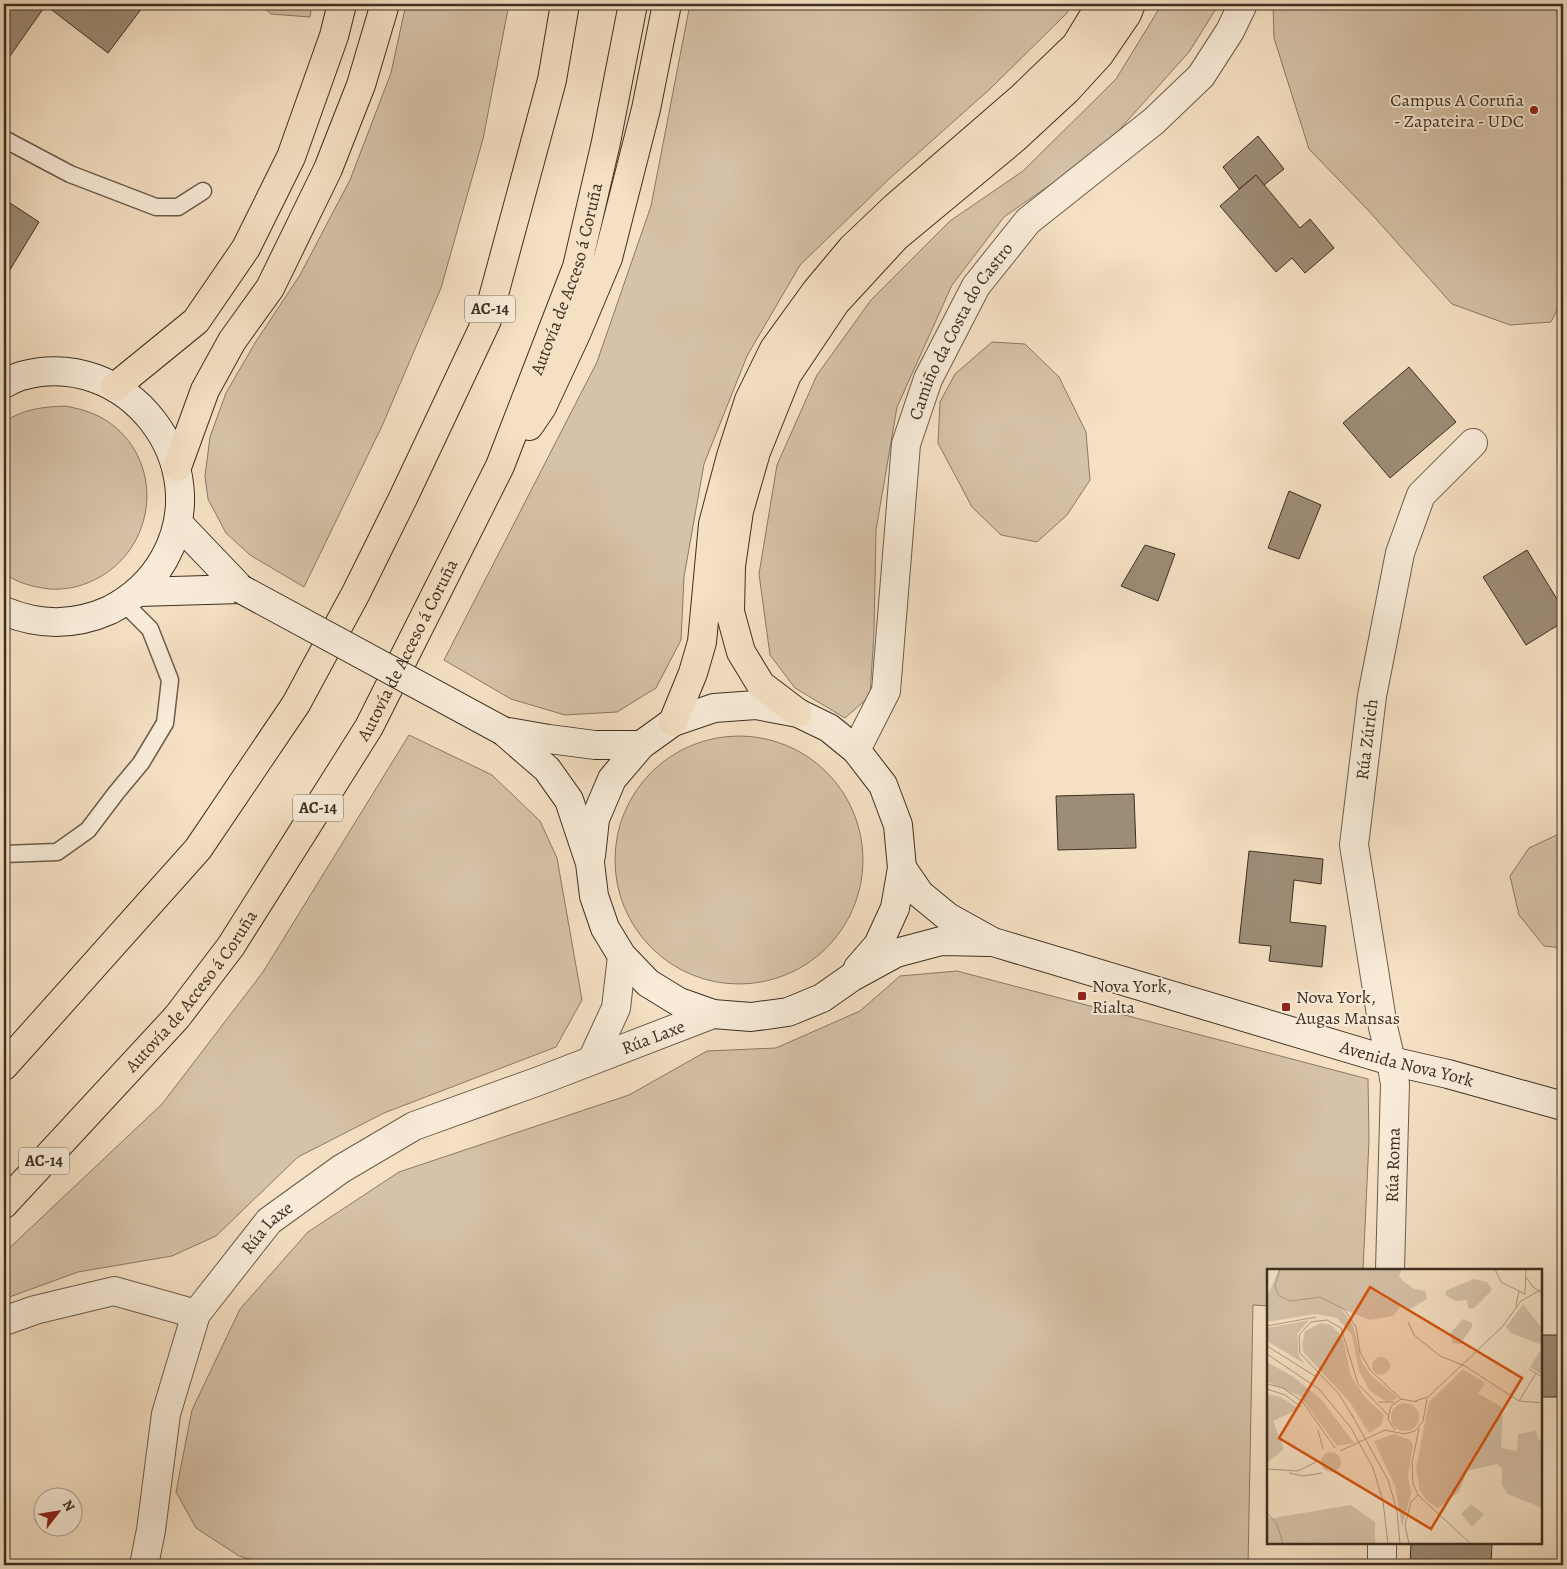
<svg xmlns="http://www.w3.org/2000/svg" width="1567" height="1569" font-family="Alegreya,serif">
  <style>
    .green { fill: #d6c2a8; stroke: #8a7965 }
    .building { fill: #9d8c76; stroke: #3d3022 }
    .lines { fill: none; stroke-linecap: round; stroke-linejoin: round }
    .service-casing { stroke: #6b5c4a; stroke-width: 19 }
    .minor-casing { stroke: #6b5c4a; stroke-width: 30 }
    .secondary-casing { stroke: #3d3022; stroke-width: 30 }
    .motorway-casing { stroke: #3d3022; stroke-width: 30 }
    .service { stroke: #f8ebd8; stroke-width: 16 }
    .minor { stroke: #f8ebd8; stroke-width: 28 }
    .secondary { stroke: #f8ebd8; stroke-width: 28 }
    .motorway { stroke: #f5e0c3; stroke-width: 28 }
    .secondary-bridge-casing { stroke: #3d3022; stroke-width: 30; stroke-linecap: butt }
    .secondary-bridge { stroke: #f8ebd8; stroke-width: 28 }
    .poi-dot { fill: #8f2418; stroke: #f8ebd8; stroke-width: 2 }
    .labels { text-anchor: middle; dominant-baseline: central; stroke-width: 4; stroke-linejoin: round; paint-order: stroke }
    .shield { fill: #f8ebd8; stroke: #756859; stroke-width: 1 }
    .shield-label { font-size: 16px; font-weight: bold; fill: #3d3022 }
    .poi-label { font-size: 18px; fill: #3d3022; stroke: #f8ebd8; text-anchor: start }
    .street-label { font-size: 18px; fill: #3d3022; stroke: #f8ebd8 }
    .inset-road { fill: none; stroke: #ab9a83; stroke-width: 1 }
    .view { fill: #d7550e; fill-opacity: 0.15; stroke: #d7550e; stroke-width: 2.5 }
    .inset-edge { fill: none; stroke: #3d3022; stroke-width: 2.5 }
  </style>
  <rect width="100%" height="100%" fill="#f5e0c3"/>
  <filter id="stains"><feTurbulence type="fractalNoise" baseFrequency=".004" numOctaves="4"/><feColorMatrix values="0 0 0 0 .2 0 0 0 0 .09 0 0 0 0 .02 0 0 0 .5 -.17"/></filter>
  <radialGradient id="worn" r=".72"><stop offset=".6" stop-color="#630" stop-opacity="0"/><stop offset="1" stop-color="#630" stop-opacity=".3"/></radialGradient>
  <g class="green">
    <polygon points="259,4 312,4 310,17 271,14"/>
    <polygon points="406,4 509,4 483,139 441,288 382,426 304,587 250,555 226,533 208,499 205,476 210,437 226,393 255,343 300,275 350,180 391,73"/>
    <polygon points="690,4 1070,4 1067,13 990,89 889,179 800,265 747,356 704,464 684,577 681,640 656,688 617,712 565,715 511,699 444,660 597,362 651,206"/>
    <polygon points="1162,4 1219,4 1189,52 1103,148 1004,217 952,285 897,407 876,530 874,632 870,696 845,718 795,688 770,655 759,574 777,465 817,375 871,300 950,221 1023,171 1116,79"/>
    <polygon points="1273,4 1563,4 1563,299 1551,322 1510,325 1452,304 1368,210 1309,149 1274,38"/>
    <polygon points="992,342 1025,344 1059,377 1086,432 1090,480 1067,515 1037,542 1001,535 972,507 938,443 940,402 955,374"/>
    <path d="M65,406C81,409 96,413 110,423C167,465 155,551 94,580C80,587 65,590 50,589C33,587 17,583 4,573V422C24,409 41,407 65,406Z"/>
    <polygon points="409,735 492,775 540,821 557,858 582,1000 556,1047 384,1113 298,1157 216,1236 172,1256 78,1272 4,1299 4,1253 162,1104 263,972"/>
    <circle cx="739" cy="860" r="124"/>
    <polygon points="1563,832 1563,948 1544,946 1519,915 1510,876 1529,848"/>
    <polygon points="957,971 1368,1079 1369,1140 1363,1270 1268,1270 1268,1306 1253,1305 1248,1565 272,1565 239,1556 196,1528 176,1492 192,1410 240,1309 308,1232 399,1172 629,1095 707,1051 776,1048 860,1011 900,976"/>
  </g>
  <g class="building">
    <polygon points="5,4 35,4 43,9 10,56 4,52"/>
    <polygon points="44,4 145,4 108,53"/>
    <polygon points="1258,136 1284,169 1264,185 1256,175 1239,189 1223,167"/>
    <polygon points="1256,175 1300,228 1310,219 1334,248 1305,273 1292,258 1276,272 1220,206"/>
    <polygon points="4,199 39,222 8,273 4,271"/>
    <polygon points="1409,367 1456,422 1390,478 1343,423"/>
    <polygon points="1289,491 1321,505 1299,559 1268,548"/>
    <polygon points="1145,545 1175,554 1158,601 1121,586"/>
    <polygon points="1527,550 1563,609 1563,622 1526,645 1483,577"/>
    <polygon points="1134,794 1136,848 1058,850 1056,796"/>
    <polygon points="1249,851 1323,859 1321,884 1294,880 1290,922 1326,926 1322,967 1269,961 1271,946 1239,943"/>
    <rect x="1541" y="1335" width="22" height="62"/>
    <polygon points="1411,1543 1492,1543 1491,1565 1410,1565"/>
  </g>
  <g class="lines">
    <defs>
      <g id="service">
        <polyline points="4,139 70,174 156,207 178,207 203,191"/>
        <polyline points="4,854 57,852 88,830 116,793 141,763 165,723 170,680 150,629 124,603"/>
      </g>
      <g id="minor">
        <path id="s1" d="M856,750L886,691L906,444L928,379L976,286L1028,221L1154,121L1201,76L1230,31L1243,4"/>
        <polyline points="592,1060 616,1008 622,956"/>
        <path id="s2" d="M1390,1270L1395,1084L1391,1061L1383,1027L1354,845L1372,696L1400,553L1421,495L1473,443"/>
        <polyline points="4,1321 35,1310 114,1291 196,1314"/>
        <path id="s3" d="M144,1565L151,1530L166,1414L196,1314L269,1221L341,1169L414,1126L539,1081L713,1014"/>
        <polyline points="1382,1565 1382,1543"/>
      </g>
      <g id="secondary">
        <path d="M4,384C9,381 15,378 21,376C127,346 218,464 164,559C151,582 133,598 110,610C74,626 40,626 4,611"/>
        <polyline points="178,523 241,589"/>
        <polyline points="138,592 241,589"/>
        <polyline points="503,731 547,769 569,800 590,863 594,896 605,928 622,956 648,983 679,1002 713,1014 751,1017 788,1012 822,998 852,977 896,953 941,941 989,942"/>
        <polyline points="503,731 549,739 595,745 641,745"/>
        <polyline points="591,856 595,819 612,779 641,745 673,722 714,708 756,705 798,713 829,728 856,750 883,785 898,825 902,868 895,908 878,945 858,968"/>
        <path id="s4" d="M902,868L920,894L948,917L993,942L1391,1061L1448,1074L1563,1106"/>
      </g>
      <g id="motorway">
        <polyline points="115,387 196,321 246,248 291,157 334,36 342,4"/>
        <polyline points="529,426 542,407 576,334 608,258 646,109 667,4"/>
        <polyline points="177,467 205,390 232,341 270,288 328,169 361,85 385,4"/>
        <polyline points="798,713 761,685 741,652 730,612 731,566 739,511 756,452 787,375 836,302 896,237 1014,139 1067,90 1099,55 1127,14 1131,4"/>
        <polyline points="673,722 693,673 702,642 713,524 731,456 749,400 774,349 816,291 852,248 895,207 1022,97 1076,45 1101,4"/>
        <polyline points="4,1066 198,849 296,704 356,593 404,496 487,320 552,80 565,4"/>
        <path id="s5" d="M4,1204L177,1017L231,946L369,727L500,466L577,267L606,142L633,4"/>
      </g>
    </defs>
    <use href="#service" class="service-casing"/>
    <use href="#minor" class="minor-casing"/>
    <use href="#secondary" class="secondary-casing"/>
    <use href="#motorway" class="motorway-casing"/>
    <use href="#service" class="service"/>
    <use href="#minor" class="minor"/>
    <use href="#secondary" class="secondary"/>
    <use href="#motorway" class="motorway"/>
    <defs>
      <polyline id="secondary-bridge" points="241,589 503,731"/>
    </defs>
    <use href="#secondary-bridge" class="secondary-bridge-casing"/>
    <use href="#secondary-bridge" class="secondary-bridge"/>
  </g>
  <g class="poi-dot">
    <circle cx="1534" cy="110" r="5"/>
    <rect x="1077" y="991" width="10" height="10" rx="2.5"/>
    <rect x="1281" y="1002" width="10" height="10" rx="2.5"/>
  </g>
  <g class="labels">
    <g class="shield">
      <rect x="465" y="295.5" width="50" height="27" rx="4"/>
      <rect x="293" y="794.5" width="50" height="27" rx="4"/>
      <rect x="19" y="1147.5" width="50" height="27" rx="4"/>
    </g>
    <g class="shield-label">
      <text x="490" y="309">AC-14</text>
      <text x="318" y="808">AC-14</text>
      <text x="44" y="1161">AC-14</text>
    </g>
    <g class="poi-label">
      <text x="1524" y="100" text-anchor="end">Campus A Coruña<tspan x="1524" dy="21">- Zapateira - UDC</tspan></text>
      <text x="1092" y="986">Nova York,<tspan x="1092" dy="21">Rialta</tspan></text>
      <text x="1296" y="997">Nova York,<tspan x="1296" dy="21">Augas Mansas</tspan></text>
    </g>
    <g class="street-label">
      <text stroke="none"><textPath href="#s5" startOffset="1094">Autovía de Acceso á Coruña</textPath></text>
      <text stroke="none"><textPath href="#s1" startOffset="440">Camiño da Costa do Castro</textPath></text>
      <text stroke="none"><textPath href="#s5" startOffset="689">Autovía de Acceso á Coruña</textPath></text>
      <text stroke="none"><textPath href="#s2" startOffset="535">Rúa Zúrich</textPath></text>
      <text stroke="none"><textPath href="#s5" startOffset="284">Autovía de Acceso á Coruña</textPath></text>
      <text stroke="none"><textPath href="#s3" startOffset="804">Rúa Laxe</textPath></text>
      <text stroke="none"><textPath href="#s4" startOffset="551">Avenida Nova York</textPath></text>
      <text stroke="none"><textPath href="#s2" startOffset="105">Rúa Roma</textPath></text>
      <text stroke="none"><textPath href="#s3" startOffset="369">Rúa Laxe</textPath></text>
    </g>
  </g>
  <g transform="translate(1267 1269)">
    <rect width="275" height="275" fill="#f5e0c3"/>
    <path d="M12,0H135L132,7L136,12L147,20L158,22L160,30L143,40L131,33L133,38L126,47L103,51L75,40L86,57L95,94L104,106L131,129L120,133L102,121L92,102L85,66L70,49L49,45L0,53V28ZM207,10L220,13L225,21L206,40L201,39L200,31L189,32L178,26L180,21ZM256,35L275,59V76L244,64L239,58ZM196,50L205,54V58L193,75L185,74L184,63ZM42,51L30,65L32,87L38,95L0,72V59ZM54,54L64,56L75,67L84,107L98,128L117,146L114,156L102,164L82,132L37,84L35,76L38,62ZM275,79V106L263,98ZM105 97a9 9 0 1 1 18 0a9 9 0 1 1-18 0ZM0,93L25,107L54,130L87,174L70,177L33,127L0,113ZM196,100L218,114L211,124L236,139L234,179L250,182L251,165L269,162L271,170L275,171V239L241,225L235,216V199L230,195L200,202L192,223L171,239L160,232L153,222L149,199L162,133ZM0,125L14,128L32,140L6,152L17,180L0,194ZM124 148a14 14 0 1 1 28 0a14 14 0 1 1-28 0ZM127,165L143,171L146,176L141,207L144,225L135,258L128,217L107,172ZM54 193a10 10 0 1 1 20 0a10 10 0 1 1-20 0ZM204,235L217,245L205,258L194,245ZM84,236L108,253V275H0V250Z" fill="#d6c2a8"/>
    <path class="inset-road" d="M13,0L8,17L12,27L24,32L53,28L77,40L89,58L93,83L103,101L134,130M228,0L234,13L258,25M259,8L266,18L275,24M258,25L259,0M249,37L252,22M141,53L147,66L173,87L198,97L252,132L275,134M0,57L49,48M0,77L48,107M0,85L52,120L84,159L106,199L116,232L121,275M262,100L275,108M0,115L16,119L35,132L68,179M0,120L18,126L34,138M148,132L161,128L195,96L236,57L254,32L275,20M252,132L269,104M111,133H127M85,146L121,211L130,242L133,275M86,148L72,125L33,84L32,66L44,53L60,51L74,59L91,115L121,146M152,159L145,194L146,214L151,226L204,275M51,161L56,180M128,161L121,150L124,137L134,130L150,133M73,182L118,161L137,165L148,162L156,152L160,130M0,200L31,202L49,193M22,204L36,207L55,204M0,244L10,255L16,275M142,275L138,256L144,233L151,226"/>
    <path class="view" d="M103,18L255,109L164,260L12,169Z"/>
    <rect width="275" height="275" class="inset-edge"/>
  </g>
  <rect width="1567" height="1569" fill="none" stroke="#f5e0c3" stroke-width="20"/>
  <rect x="5" y="5" width="1557" height="1559" fill="none" stroke="#3d3022" stroke-width="2.5"/>
  <rect x="10" y="10" width="1547" height="1549" fill="none" stroke="#3d3022"/>
  <g transform="translate(58 1512) rotate(59)"><circle r="24" fill="#f8ebd8" stroke="#ada08f"/>
  <path d="M0-4L9 19L0 12L-9 19Z" fill="#8f2418"/>
  <text y="-8" font-size="14" font-weight="bold" text-anchor="middle" fill="#3d3022">N</text>
  </g>
  <rect width="100%" height="100%" filter="url(#stains)"/>
  <rect width="100%" height="100%" fill="url(#worn)"/>
</svg>
